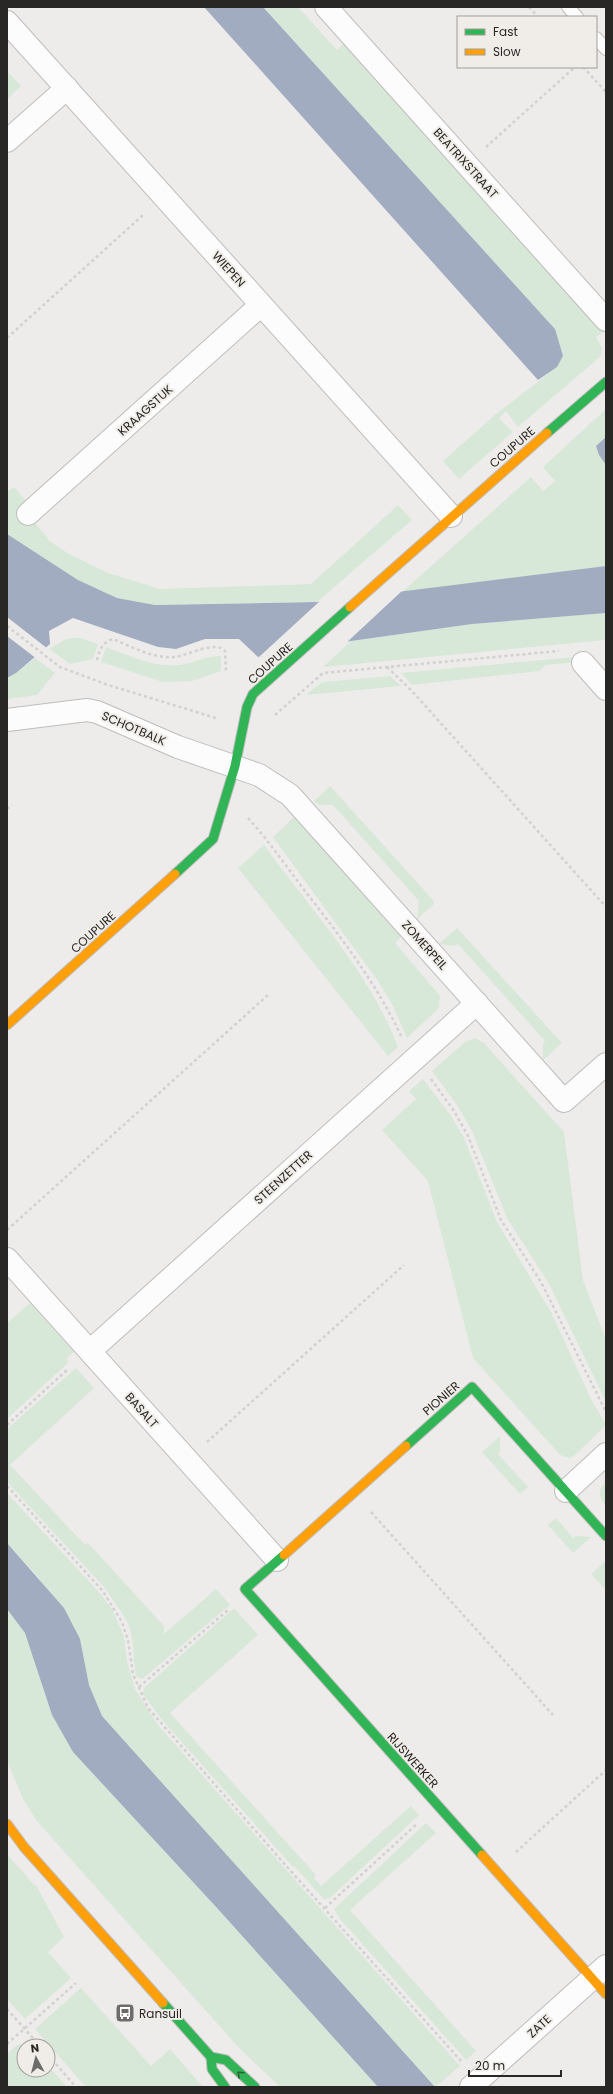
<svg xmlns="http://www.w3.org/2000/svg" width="613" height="2094" font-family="Poppins,sans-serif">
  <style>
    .green { fill: #d7e8d8 }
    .water { fill: #a1acc1 }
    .pier { fill: #eeecea }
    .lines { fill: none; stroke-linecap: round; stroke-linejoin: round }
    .lane-casing { stroke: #bfbdbc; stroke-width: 14 }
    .street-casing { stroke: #bfbdbc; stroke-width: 24 }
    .fast-casing { stroke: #bfbdbc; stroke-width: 11 }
    .slow-casing { stroke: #bfbdbc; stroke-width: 11 }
    .path { stroke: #d1d1d0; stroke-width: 2.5; stroke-dasharray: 3 3; stroke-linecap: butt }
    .lane { stroke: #fcfcfc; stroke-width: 12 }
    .street { stroke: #fcfcfc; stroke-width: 22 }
    .fast { stroke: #30b455; stroke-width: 9 }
    .slow { stroke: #ff9f0a; stroke-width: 9 }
    .oneway { stroke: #2b5f38 }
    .labels { text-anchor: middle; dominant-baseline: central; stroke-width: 4; stroke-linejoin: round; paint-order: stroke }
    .street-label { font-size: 12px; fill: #282725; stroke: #f0ede8 }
    .poi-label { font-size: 12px; fill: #282725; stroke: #f0ede8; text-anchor: start }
  </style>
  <rect width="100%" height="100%" fill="#eeecea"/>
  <g class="green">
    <polygon points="263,7 298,7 337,50 343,44 603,332 596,337 602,348 600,357 518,427 506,411 499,418 513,432 459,479 443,461 496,414 549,373 555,329"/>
    <polygon points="8,72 21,86 7,99 7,73"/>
    <polygon points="606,409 606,437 603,441 599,455 606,465 606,566 401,593 531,477 543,491 555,481 543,467"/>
    <polygon points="14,487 26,501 22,508 48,538 48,540 69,554 108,573 160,589 311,584 398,505 412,520 317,602 155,605 117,598 78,580 7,534 7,492"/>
    <polygon points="606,613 606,640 323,667 351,641 472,624"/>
    <polygon points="73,638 80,638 98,644 93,659 70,664 49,649 66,639"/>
    <path d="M106,647C129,655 151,667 176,665C192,665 205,655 221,656V671L192,681L163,682L101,662Z"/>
    <polygon points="575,657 576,662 546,665 539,671 412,685 401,673"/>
    <polygon points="35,658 55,673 37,695 7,699 7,678 16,673"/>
    <polygon points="390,676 401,686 306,695 322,682"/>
    <polygon points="330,786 434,901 433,905 417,919 419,901 333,805 319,805 314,801"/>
    <polygon points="294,817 401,937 395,943 440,996 439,1008 407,1038 393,1006 378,981 273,837"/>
    <path d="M264,845C311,910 369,971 398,1047L388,1056L238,868Z"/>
    <polygon points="457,928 562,1043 543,1060 543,1044 545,1041 458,944 455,946 439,944"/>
    <polygon points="475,1038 484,1043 564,1132 583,1280 606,1340 606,1402 549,1284 507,1218 472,1131 457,1105 432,1071 465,1042"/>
    <polygon points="423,1079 452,1117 464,1138 497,1222 551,1312 592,1401 606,1425 573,1457 569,1458 560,1455 473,1358 428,1181 382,1130 416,1099 409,1091"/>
    <polygon points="30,1303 74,1352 67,1358 68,1363 7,1419 7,1323"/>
    <path d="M76,1368L94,1388L10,1465L85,1545L88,1543L164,1626V1634L216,1589L230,1605L142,1679L136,1676C133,1662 134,1647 131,1633C127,1616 113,1601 104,1587L7,1482V1429Z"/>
    <polygon points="500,1436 500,1452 498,1454 528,1487 520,1494 482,1452"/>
    <path d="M606,1482V1506C598,1497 597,1490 606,1482Z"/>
    <polygon points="7,1493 98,1591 112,1609 124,1636 127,1661 135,1689 158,1725 460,2066 435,2087 102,1716 89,1685 80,1639 38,1577 7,1543"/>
    <polygon points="556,1518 573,1538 575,1536 591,1537 573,1553 548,1525"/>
    <polygon points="606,1561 606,1590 591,1574"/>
    <polygon points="234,1608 258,1635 170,1713 316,1875 314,1878 321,1886 411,1806 419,1815 330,1898 324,1899 321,1896 295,1867 292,1866 162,1720 143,1694 144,1688"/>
    <polygon points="7,1609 25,1633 52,1715 73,1752 217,1908 378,2087 280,2087 239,2048 36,1820 23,1799 7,1761"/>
    <polygon points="426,1823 436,1833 350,1910 476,2051 466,2060 340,1919 334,1909"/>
    <polygon points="7,1854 35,1886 36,1885 64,1937 48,1952 71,1978 25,2019 7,1999"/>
    <polygon points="81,1988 151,2066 170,2049 203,2087 86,2087 35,2029"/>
    <polygon points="23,2044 29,2046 24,2046 24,2070 48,2070 48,2066 67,2087 7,2087 7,2054 17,2045"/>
  </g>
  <g class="water">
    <polygon points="204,7 263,7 555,329 563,356 557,367 538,380"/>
    <polygon points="606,437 606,465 599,455 596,446"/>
    <polygon points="7,534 78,580 117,598 155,605 317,602 606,566 606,613 472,624 351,641 258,657 239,639 205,639 176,649 158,647 73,618 49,631 50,644 16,673 7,678"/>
    <polygon points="7,1543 64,1608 80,1639 89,1685 102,1716 435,2087 378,2087 217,1908 73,1752 52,1715 25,1633 7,1609"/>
  </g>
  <g class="pier">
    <polygon points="403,590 345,644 259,657 321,600"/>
    <polygon points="7,617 48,649 37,659 7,636"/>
  </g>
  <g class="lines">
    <defs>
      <g id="lane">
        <polyline points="568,7 577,17"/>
        <polyline points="596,38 606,49"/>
      </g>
      <g id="street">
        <polyline points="326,7 606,320"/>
        <polyline points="7,22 451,516"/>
        <polyline points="7,141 67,88"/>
        <polyline points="28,514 261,305"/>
        <polyline points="583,663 606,689"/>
        <polyline points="7,720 87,710 97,712 178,747 259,775 290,795 564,1101 606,1064"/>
        <polyline points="7,1259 277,1560"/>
        <polyline points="90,1351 477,1003"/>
        <polyline points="566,1491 606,1454"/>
        <polyline points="471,2087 606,1966"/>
      </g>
      <g id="fast">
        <polyline points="547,433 606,382"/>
        <polyline points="175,874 213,839 235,766 247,707 253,694 350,607"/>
        <polyline points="406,1446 472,1387 606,1536"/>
        <polyline points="284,1555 245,1589 482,1855"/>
        <polyline points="163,2003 211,2057 226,2060 255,2087"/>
        <polyline points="211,2057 212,2069 225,2087"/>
      </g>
      <g id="slow">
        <polyline points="350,607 547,433"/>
        <polyline points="7,1025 175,874"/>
        <polyline points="284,1555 406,1446"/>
        <polyline points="7,1824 24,1847 163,2003"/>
        <polyline points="482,1855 606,1994"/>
      </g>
    </defs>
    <use href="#lane" class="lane-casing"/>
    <use href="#street" class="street-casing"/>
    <use href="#fast" class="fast-casing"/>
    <use href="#slow" class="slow-casing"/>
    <g class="path">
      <polyline points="529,7 538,17"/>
      <polyline points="583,67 606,92"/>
      <polyline points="486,147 575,67"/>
      <polyline points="7,338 143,215"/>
      <polyline points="7,626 60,667 108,685 216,718"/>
      <path d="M97,660C100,650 101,643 113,639C132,647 154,659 175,657C188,655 216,640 225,651L226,671"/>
      <polyline points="387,667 411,690 606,907"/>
      <polyline points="275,715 323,673 559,651"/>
      <polyline points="7,809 12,805"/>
      <path d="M248,818C269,841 286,866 305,891C340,936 377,984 401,1036"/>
      <polyline points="431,1079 454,1111 468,1136 501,1220 541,1282 606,1412"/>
      <polyline points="7,1230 268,995"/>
      <polyline points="7,1425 68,1369"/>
      <polyline points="207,1442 404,1265"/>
      <polyline points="7,1486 102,1590 122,1622 128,1640 133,1674 148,1708 288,1868 461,2061"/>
      <polyline points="371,1512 553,1715"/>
      <polyline points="139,1687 228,1610"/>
      <polyline points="516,1852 606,1770"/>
      <polyline points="325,1908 418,1823"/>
      <polyline points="7,2009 40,2046"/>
      <polyline points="7,2044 76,1983"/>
      <polyline points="48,2055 76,2087"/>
    </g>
    <use href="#lane" class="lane"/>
    <use href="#street" class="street"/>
    <use href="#fast" class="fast"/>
    <use href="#slow" class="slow"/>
  </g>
  <defs><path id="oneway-chevron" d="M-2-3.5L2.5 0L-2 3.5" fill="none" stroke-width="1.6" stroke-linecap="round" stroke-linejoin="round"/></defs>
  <use class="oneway" href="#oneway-chevron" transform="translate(240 2074) rotate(-137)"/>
  <defs>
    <symbol id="bus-square" viewBox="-11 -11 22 22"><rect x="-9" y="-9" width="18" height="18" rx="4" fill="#6d6c6a" stroke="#f0ede8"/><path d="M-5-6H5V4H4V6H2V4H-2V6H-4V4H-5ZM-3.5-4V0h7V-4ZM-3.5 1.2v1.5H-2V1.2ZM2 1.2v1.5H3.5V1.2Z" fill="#fff"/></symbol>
  </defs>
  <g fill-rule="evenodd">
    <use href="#bus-square" x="114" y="2002" width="22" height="22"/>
  </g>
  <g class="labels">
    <g class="street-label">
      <text transform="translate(466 163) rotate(48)">BEATRIXSTRAAT</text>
      <text transform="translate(229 269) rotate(48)">WIEPEN</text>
      <text transform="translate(145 410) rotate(-42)">KRAAGSTUK</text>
      <text transform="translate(512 447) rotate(-41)">COUPURE</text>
      <text transform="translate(270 663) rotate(-42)">COUPURE</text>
      <text transform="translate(134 728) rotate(23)">SCHOTBALK</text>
      <text transform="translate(93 932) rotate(-42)">COUPURE</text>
      <text transform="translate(425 945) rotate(48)">ZOMERPEIL</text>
      <text transform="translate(283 1177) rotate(-42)">STEENZETTER</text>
      <text transform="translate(441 1398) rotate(-41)">PIONIER</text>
      <text transform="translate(142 1410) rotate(48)">BASALT</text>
      <text transform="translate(413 1760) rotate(48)">RIJSWERKER</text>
      <text transform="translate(539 2026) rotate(-42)">ZATE</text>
    </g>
    <g class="poi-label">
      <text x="139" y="2013">Ransuil</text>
    </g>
  </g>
  <rect width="613" height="2094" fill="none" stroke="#282725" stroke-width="16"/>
  <rect x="457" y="16" width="140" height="52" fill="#f0ede8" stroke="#a09e9a"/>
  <rect x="465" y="29" width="20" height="6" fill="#30b455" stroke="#a09e9a"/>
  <text x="493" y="36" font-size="12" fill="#282725">Fast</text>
  <rect x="465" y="49" width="20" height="6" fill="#ff9f0a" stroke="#a09e9a"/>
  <text x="493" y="56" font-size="12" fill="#282725">Slow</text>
  <g transform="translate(36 2058) rotate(353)"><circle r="19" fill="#f0ede8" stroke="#a09e9a"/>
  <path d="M0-3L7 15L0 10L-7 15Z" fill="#6d6c6a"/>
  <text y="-6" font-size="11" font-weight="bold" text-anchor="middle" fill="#282725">N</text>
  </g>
  <path d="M469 2070v6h92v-6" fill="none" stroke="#282725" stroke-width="2"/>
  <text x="475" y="2070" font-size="12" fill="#282725" stroke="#f0ede8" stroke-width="3" paint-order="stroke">20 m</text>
</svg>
